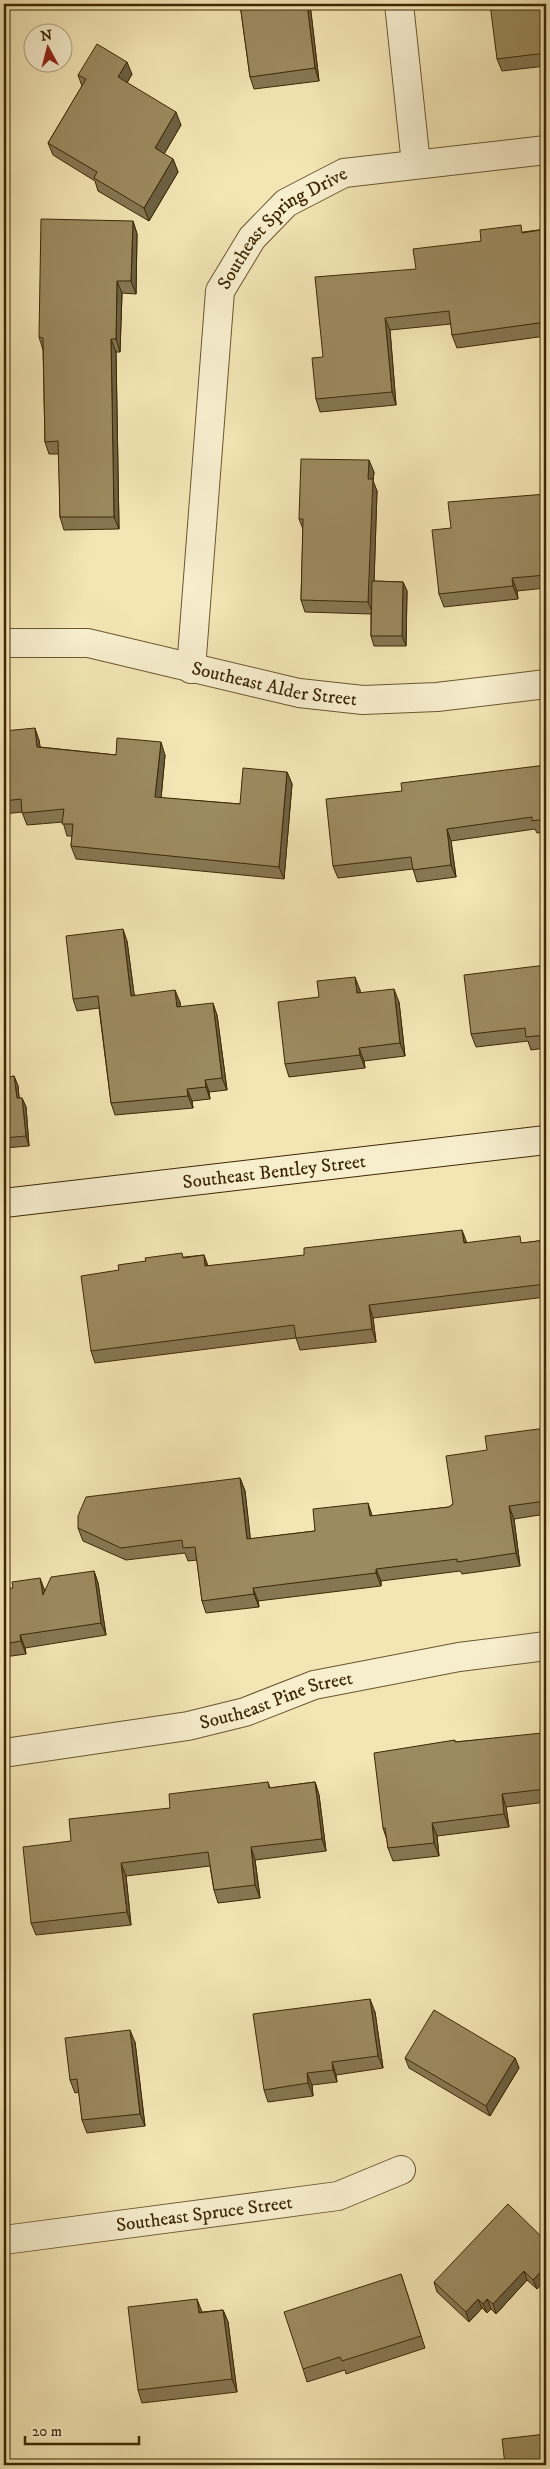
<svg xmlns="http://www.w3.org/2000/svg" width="550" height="2469" font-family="'IM FELL DW Pica',serif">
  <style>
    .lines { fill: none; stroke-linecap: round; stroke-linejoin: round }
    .street-casing { stroke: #6b5730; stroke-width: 30 }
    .secondary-casing { stroke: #3e2804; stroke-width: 30 }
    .street { stroke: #f7eece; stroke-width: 28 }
    .secondary { stroke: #f7eece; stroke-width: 28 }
    .wall { fill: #867753; stroke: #3e2804 }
    .shaded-wall { fill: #6d6143; stroke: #3e2804 }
    .building { fill: #9c8a60; stroke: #3e2804 }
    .labels { text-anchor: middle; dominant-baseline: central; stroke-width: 4; stroke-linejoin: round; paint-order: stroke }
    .street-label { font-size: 19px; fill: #3e2804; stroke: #f7eece }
  </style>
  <rect width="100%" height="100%" fill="#f3e5b4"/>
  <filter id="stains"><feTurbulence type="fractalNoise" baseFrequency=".004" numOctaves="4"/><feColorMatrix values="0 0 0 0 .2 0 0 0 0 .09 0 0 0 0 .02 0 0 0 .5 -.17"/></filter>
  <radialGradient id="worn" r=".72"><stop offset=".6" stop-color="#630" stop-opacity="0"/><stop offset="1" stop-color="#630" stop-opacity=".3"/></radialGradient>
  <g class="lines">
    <defs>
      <g id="street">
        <polyline points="399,4 416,164"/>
        <path id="s1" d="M4,643H88L299,693L363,700L437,697L546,684"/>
        <path id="s2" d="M191,669L220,291L252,238L286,203L344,173L546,150"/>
        <path id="s3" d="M4,1753L188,1726L245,1712L314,1685L459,1657L546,1646"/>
        <path id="s4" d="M4,2240L338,2196L401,2170"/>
      </g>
      <g id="secondary">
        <path id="s5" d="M4,1203L546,1140"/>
      </g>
    </defs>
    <use href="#street" class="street-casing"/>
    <use href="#secondary" class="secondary-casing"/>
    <use href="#street" class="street"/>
    <use href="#secondary" class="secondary"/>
  </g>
  <g class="wall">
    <polygon points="240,4 310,4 319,81 254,89 250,77"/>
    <polygon points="546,4 546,66 502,71 497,59"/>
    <polygon points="132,74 127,83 181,125 164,154 173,159 178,172 149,221 98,191 95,181 53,155 48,143 82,86 78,75"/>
    <polygon points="133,221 137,234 136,294 122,293 120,352 116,352 119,529 64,530 60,517 59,454 49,454 45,442 43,350 39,337"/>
    <polygon points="546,229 546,336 457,348 452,335 451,324 390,330 396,405 320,412 316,399 323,357 416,269 481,241 523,232"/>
    <polygon points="374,472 373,481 377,491 374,581 403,582 407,591 406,646 374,646 371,636 371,614 305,612 301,600 303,529 299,519"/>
    <polygon points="546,494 546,588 517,591 518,599 444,607 439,594 451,528"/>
    <polygon points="4,731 39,740 40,747 116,755 165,755 161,798 240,804 287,772 292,784 284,879 76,859 71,846 72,836 67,836 63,822 27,825 22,812 4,814"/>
    <polygon points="546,765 546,832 537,833 535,829 451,841 456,877 417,882 413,869 338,878 333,866 402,791"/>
    <polygon points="127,941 134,995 180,1002 180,1007 217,1015 227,1090 209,1092 210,1099 192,1101 193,1108 115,1115 111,1103 99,1008 77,1011 73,999"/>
    <polygon points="546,965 546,1048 531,1050 528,1041 476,1047 471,1034"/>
    <polygon points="360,990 360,993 399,1002 405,1056 364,1061 365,1068 289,1077 285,1064 319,997"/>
    <polygon points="14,1076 18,1086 19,1098 22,1098 26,1107 29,1146 4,1148 4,1078"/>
    <polygon points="546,1240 546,1297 373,1318 376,1342 300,1350 296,1338 95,1363 91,1351 119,1270 146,1261 204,1255 208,1266 467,1243 523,1243"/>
    <polygon points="546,1428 546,1514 514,1519 520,1566 462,1574 460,1571 381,1581 381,1586 258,1601 259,1607 206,1613 202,1601 197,1560 188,1561 185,1553 126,1560 83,1541 78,1528 240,1478 245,1491 250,1539 315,1531 373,1516 449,1507 453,1504 487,1450"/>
    <polygon points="94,1571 98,1583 106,1635 25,1648 26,1654 4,1657 4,1589 45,1590"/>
    <polygon points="546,1734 546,1802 506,1807 509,1827 437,1836 439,1856 393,1861 388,1848 387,1840 383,1828 455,1742"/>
    <polygon points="268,1782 270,1788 315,1782 319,1795 326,1851 255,1860 260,1898 218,1903 214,1890 210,1866 126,1876 131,1925 36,1935 31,1923 71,1841 170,1808"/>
    <polygon points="375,2012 383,2068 336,2075 337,2082 312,2085 313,2096 268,2102 264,2090"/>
    <polygon points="135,2042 145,2126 87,2133 82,2120 79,2092 75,2093 70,2080"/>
    <polygon points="405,2058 515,2058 519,2068 490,2116 409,2068"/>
    <polygon points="546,2241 546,2280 537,2289 527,2280 496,2314 491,2309 487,2313 482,2308 469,2322 437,2292 434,2282"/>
    <polygon points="401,2274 425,2348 346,2374 345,2370 307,2382 303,2369"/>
    <polygon points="223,2310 228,2322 237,2392 142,2403 138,2390 202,2312"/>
  </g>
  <g class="shaded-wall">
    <polygon points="307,4 310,4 319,81 315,68"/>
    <polygon points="127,62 132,74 123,90 118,77"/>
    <polygon points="176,112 181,125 160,161 155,148"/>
    <polygon points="173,159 178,172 149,221 144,208"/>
    <polygon points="133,221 137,234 136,294 131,281"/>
    <polygon points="117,281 122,293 120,352 116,339"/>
    <polygon points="385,318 390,330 396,405 392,392"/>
    <polygon points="111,339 116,352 119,529 114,517"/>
    <polygon points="369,460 374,472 373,481 377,491 373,614 368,602 368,479"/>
    <polygon points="512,578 517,591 518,599 513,586"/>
    <polygon points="403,582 407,591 406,646 402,636"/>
    <polygon points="35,728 39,740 42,759 37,747"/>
    <polygon points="161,742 165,755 160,810 155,797"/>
    <polygon points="287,772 292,784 284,879 279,867"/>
    <polygon points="447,829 451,841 456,877 451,865"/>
    <polygon points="123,929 127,941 136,1008 131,996"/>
    <polygon points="355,977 360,990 362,1006 357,993"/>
    <polygon points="394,989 399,1002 405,1056 400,1043"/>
    <polygon points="175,990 180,1002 182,1019 177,1007"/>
    <polygon points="213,1003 217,1015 227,1090 222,1078"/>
    <polygon points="359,1048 364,1061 365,1068 360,1055"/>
    <polygon points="14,1076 18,1086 20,1108 17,1098"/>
    <polygon points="205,1080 209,1092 210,1099 206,1087"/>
    <polygon points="187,1089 192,1101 193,1108 188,1096"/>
    <polygon points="22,1098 26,1107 29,1146 26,1136"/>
    <polygon points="462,1230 467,1243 464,1243"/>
    <polygon points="204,1255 208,1267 205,1266"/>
    <polygon points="369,1305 373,1318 376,1342 372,1329"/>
    <polygon points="240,1478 245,1491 252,1552 247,1539"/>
    <polygon points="368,1503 372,1515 374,1529 370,1516"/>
    <polygon points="509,1506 514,1519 520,1566 516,1553"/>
    <polygon points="376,1569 381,1581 381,1586 376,1573"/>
    <polygon points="94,1571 98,1583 106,1635 101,1623"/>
    <polygon points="40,1578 45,1591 43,1595"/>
    <polygon points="253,1588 258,1601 259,1607 254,1594"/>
    <polygon points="20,1635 25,1648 26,1654 21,1641"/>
    <polygon points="315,1782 319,1795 326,1851 322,1839"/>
    <polygon points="502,1794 506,1807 509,1827 504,1814"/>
    <polygon points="432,1823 437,1836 439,1856 434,1843"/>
    <polygon points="251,1847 255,1860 260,1898 255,1885"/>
    <polygon points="121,1863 126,1876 131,1925 127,1912"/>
    <polygon points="370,1999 375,2012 383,2068 378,2056"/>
    <polygon points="130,2030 135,2042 145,2126 140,2114"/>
    <polygon points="515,2058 519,2068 490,2116 486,2106"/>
    <polygon points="332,2062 336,2075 337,2082 333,2070"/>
    <polygon points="307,2073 312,2085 313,2096 308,2083"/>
    <polygon points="546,2266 546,2280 537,2289 533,2280"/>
    <polygon points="524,2271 527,2280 496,2314 493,2304"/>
    <polygon points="197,2299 202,2312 204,2325 199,2313"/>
    <polygon points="478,2299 482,2308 469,2322 466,2312"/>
    <polygon points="487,2299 491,2309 487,2313 483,2304"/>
    <polygon points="223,2310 228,2322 237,2392 232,2379"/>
  </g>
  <g class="building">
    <polygon points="240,4 307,4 315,68 250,77"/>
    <polygon points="490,4 546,4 546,53 497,59"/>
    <polygon points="97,44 127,62 118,77 176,112 155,148 173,159 144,208 94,178 97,172 48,143 86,79 78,75"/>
    <polygon points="41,219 133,221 131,281 117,281 116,339 111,339 114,517 60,517 58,441 45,442 43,338 39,337"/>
    <polygon points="521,225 522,233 546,229 546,322 452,335 449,311 385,318 392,392 316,399 312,358 323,357 315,277 416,269 413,249 481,241 480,230"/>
    <polygon points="301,459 369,460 368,479 373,479 368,602 301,600 303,519 299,519"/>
    <polygon points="546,494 546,575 512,578 513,586 439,594 432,530 451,528 448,502"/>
    <polygon points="372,581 403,582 402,636 371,636"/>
    <polygon points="35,728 37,747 116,755 117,738 161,742 155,797 240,804 243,768 287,772 279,867 71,846 73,824 62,824 64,809 22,813 21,799 4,801 4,731"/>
    <polygon points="546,765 546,819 532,821 532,817 447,829 451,865 413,870 411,857 333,866 326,799 402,791 401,783"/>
    <polygon points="123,929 131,996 175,990 177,1007 213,1003 222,1078 205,1080 206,1087 187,1089 188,1096 111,1103 98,996 73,999 66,936"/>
    <polygon points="546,965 546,1035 526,1037 525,1028 471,1034 464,975"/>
    <polygon points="355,977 357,993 394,989 400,1043 359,1048 360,1055 285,1064 278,1002 319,997 317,981"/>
    <polygon points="14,1076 17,1098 22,1098 26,1136 4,1138 4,1078"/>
    <polygon points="462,1230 464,1243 520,1236 521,1243 546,1240 546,1284 369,1305 372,1329 296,1338 294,1325 91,1351 81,1276 119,1270 118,1265 146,1261 145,1258 182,1253 183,1258 204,1255 205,1266 304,1255 304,1248"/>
    <polygon points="546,1428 546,1501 509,1506 516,1553 457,1562 457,1559 376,1569 376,1573 253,1588 254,1594 202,1601 195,1547 183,1548 182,1540 121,1548 78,1528 78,1516 86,1497 240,1478 247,1539 315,1531 313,1509 368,1503 370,1516 449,1507 453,1504 446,1456 487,1450 485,1436"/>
    <polygon points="94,1571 101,1623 20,1635 21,1641 4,1644 4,1589 13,1588 12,1582 40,1578 43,1595 51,1577"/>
    <polygon points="542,1733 543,1735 546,1734 546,1789 502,1794 504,1814 432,1823 434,1843 388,1848 385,1828 383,1828 374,1753 455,1740 455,1742"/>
    <polygon points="268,1782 269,1788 315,1782 322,1839 251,1847 255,1885 214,1890 208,1852 121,1863 127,1912 31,1923 23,1847 71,1841 69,1819 170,1808 169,1794"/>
    <polygon points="370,1999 378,2056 332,2062 333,2070 307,2073 308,2083 264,2090 253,2014"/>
    <polygon points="434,2010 515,2058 486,2106 405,2058"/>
    <polygon points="130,2030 140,2114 82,2120 77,2079 70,2080 65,2038"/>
    <polygon points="508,2204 546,2241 546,2266 533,2280 524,2271 493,2304 487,2299 483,2304 478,2299 466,2312 434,2282"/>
    <polygon points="401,2274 421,2336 342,2361 340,2357 303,2369 284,2312"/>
    <polygon points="197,2299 199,2313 223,2310 232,2379 138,2390 128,2307"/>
    <polygon points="546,2434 546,2465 505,2465 502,2439"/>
    <polygon points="281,2462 281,2465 262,2465"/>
  </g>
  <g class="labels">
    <g class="street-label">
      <text stroke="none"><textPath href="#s2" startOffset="470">Southeast Spring Drive</textPath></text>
      <text stroke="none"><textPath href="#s1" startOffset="275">Southeast Alder Street</textPath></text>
      <text stroke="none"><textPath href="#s5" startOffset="272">Southeast Bentley Street</textPath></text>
      <text stroke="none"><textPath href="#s3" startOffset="278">Southeast Pine Street</textPath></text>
      <text stroke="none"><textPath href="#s4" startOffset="202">Southeast Spruce Street</textPath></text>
    </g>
  </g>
  <rect width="550" height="2469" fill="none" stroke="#f3e5b4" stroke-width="20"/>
  <rect x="5" y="5" width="540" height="2459" fill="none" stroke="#3e2804" stroke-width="2.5"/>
  <rect x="10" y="10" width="530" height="2449" fill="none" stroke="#3e2804"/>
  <g transform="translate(48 48) rotate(353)"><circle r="24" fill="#f7eece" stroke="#ad9f7d"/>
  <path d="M0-4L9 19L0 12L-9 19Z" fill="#8f2418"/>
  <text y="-8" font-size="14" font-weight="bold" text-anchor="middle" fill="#3e2804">N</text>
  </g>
  <path d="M25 2436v8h114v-8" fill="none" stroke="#3e2804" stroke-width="2.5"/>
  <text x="32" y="2436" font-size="15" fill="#3e2804" stroke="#f7eece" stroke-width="4" paint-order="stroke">20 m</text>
  <rect width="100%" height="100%" filter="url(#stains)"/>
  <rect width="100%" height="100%" fill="url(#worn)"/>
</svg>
